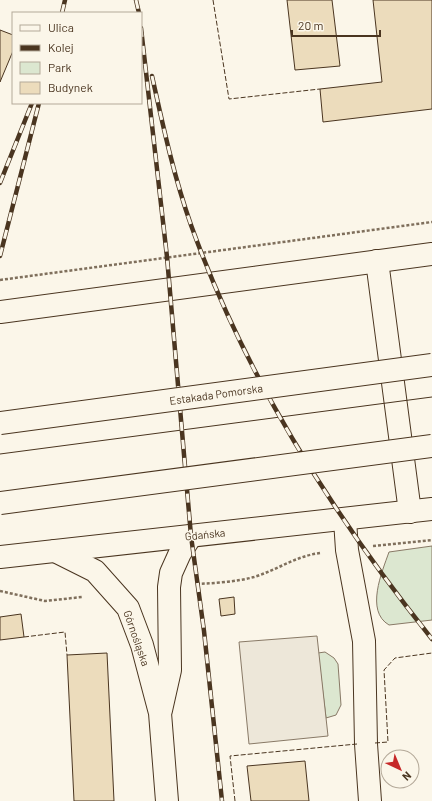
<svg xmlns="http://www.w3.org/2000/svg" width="432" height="801" font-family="Barlow,sans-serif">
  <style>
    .green { fill: #dce7d0; stroke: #887966 }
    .parking { fill: #ede7d9; stroke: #887966 }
    .building { fill: #ecdcbc; stroke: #4a3520 }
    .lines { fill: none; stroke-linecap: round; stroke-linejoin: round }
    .minor-casing { stroke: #4a3520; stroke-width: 24 }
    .path { stroke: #7f6f5c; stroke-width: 2.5; stroke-dasharray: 3 2; stroke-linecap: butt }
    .minor { stroke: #fbf6e9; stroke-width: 22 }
    .tram { stroke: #4a3520; stroke-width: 1 }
    .rail-casing { stroke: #4a3520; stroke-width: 4.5 }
    .rail { stroke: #fbf6e9; stroke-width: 3; stroke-dasharray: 9; stroke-linecap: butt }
    .major-bridge-casing { stroke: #4a3520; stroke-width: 24; stroke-linecap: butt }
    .major-bridge { stroke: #fbf6e9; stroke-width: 22 }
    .fence { stroke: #4a3520; stroke-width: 1; stroke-dasharray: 5 2; stroke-linecap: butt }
    .labels { text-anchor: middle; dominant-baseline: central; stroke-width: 3; stroke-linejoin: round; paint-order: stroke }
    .street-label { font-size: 11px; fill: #4a3520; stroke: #fbf6e9 }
  </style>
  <rect width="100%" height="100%" fill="#fbf6e9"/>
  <g class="green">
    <path d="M432,546V620L389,625C365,611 382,572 389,552Z"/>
    <polygon points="325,652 334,658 338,664 341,705 336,715 326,718 318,653"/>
  </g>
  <polygon class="parking" points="317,636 328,736 249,744 239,642"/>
  <g class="building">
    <polygon points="287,0 332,0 340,66 295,70"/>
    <polygon points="373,0 432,0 432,109 323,122 320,89 382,82"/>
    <polygon points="0,30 13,35 13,51 0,82"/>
    <polygon points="234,597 235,614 221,616 219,599"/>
    <polygon points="21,614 24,637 0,640 0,617"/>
    <polygon points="107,653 114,801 74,801 67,655"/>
    <polygon points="305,761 309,801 251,801 247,766"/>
  </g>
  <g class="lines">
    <defs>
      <g id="minor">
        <polyline points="377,261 410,512"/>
        <polyline points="0,312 432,254"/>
        <polyline points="345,520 347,550 364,641 366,744 370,801"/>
        <polyline points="55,551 95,571 128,608 142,645 160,713 167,801"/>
        <polyline points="0,557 432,509"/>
        <polyline points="161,710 170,670 169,587 171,573 180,553 191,536"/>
      </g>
    </defs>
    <use href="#minor" class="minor-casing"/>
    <g class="path">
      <polyline points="0,280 432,222"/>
      <polyline points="373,546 432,540"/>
      <path d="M197,584C215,583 236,582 254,577C277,570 296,556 320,553"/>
      <polyline points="0,591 45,601 82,597"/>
    </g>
    <use href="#minor" class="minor"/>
    <polyline class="tram" points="0,454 432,397"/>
    <defs>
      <g id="rail">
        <polyline points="136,0 139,13"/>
        <polyline points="62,13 65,0"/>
        <polyline points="141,28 167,257 191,536 204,631 222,801"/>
        <path d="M152,76C163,126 174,177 191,225C245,376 332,514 432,639"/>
        <polyline points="0,183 32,103"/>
        <polyline points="0,256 39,103"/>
      </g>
    </defs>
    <use href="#rail" class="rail-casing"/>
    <use href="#rail" class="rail"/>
    <defs>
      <g id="major-bridge">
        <polyline points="0,423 432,365"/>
        <polyline points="0,503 432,446"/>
      </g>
    </defs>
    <use href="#major-bridge" class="major-bridge-casing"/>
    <use href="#major-bridge" class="major-bridge"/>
    <g class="fence">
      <polyline points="213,0 229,99 320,89"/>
      <polyline points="24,637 65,632 67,655"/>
      <polyline points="375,743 388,742 384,670 395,658 432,653"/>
      <polyline points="235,801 230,756 357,744"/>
    </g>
  </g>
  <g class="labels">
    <g class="street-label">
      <text transform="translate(216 394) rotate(-8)">Estakada Pomorska</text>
      <text transform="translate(205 534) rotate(-6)">Gdańska</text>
      <text transform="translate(137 638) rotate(71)">Górnośląska</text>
    </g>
  </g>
  <rect x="12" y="12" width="130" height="92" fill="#fbf6e9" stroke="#b4a999"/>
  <rect x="20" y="25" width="20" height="6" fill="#fbf6e9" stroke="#b4a999"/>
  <text x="48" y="32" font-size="12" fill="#4a3520">Ulica</text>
  <rect x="20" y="45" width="20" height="6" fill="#4a3520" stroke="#b4a999"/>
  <text x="48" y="52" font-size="12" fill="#4a3520">Kolej</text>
  <rect x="20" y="62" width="20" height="12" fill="#dce7d0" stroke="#b4a999"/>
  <text x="48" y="72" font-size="12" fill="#4a3520">Park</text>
  <rect x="20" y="82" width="20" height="12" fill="#ecdcbc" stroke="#b4a999"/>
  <text x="48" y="92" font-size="12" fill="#4a3520">Budynek</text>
  <g transform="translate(400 769) rotate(136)"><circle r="19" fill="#fbf6e9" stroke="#b4a999"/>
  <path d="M0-3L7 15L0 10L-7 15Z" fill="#c62828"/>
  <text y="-6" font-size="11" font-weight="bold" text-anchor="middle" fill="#4a3520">N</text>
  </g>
  <path d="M292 30v6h88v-6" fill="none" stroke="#4a3520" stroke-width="2"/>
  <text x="298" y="30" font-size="12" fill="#4a3520" stroke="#fbf6e9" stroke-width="3" paint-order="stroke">20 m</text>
</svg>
